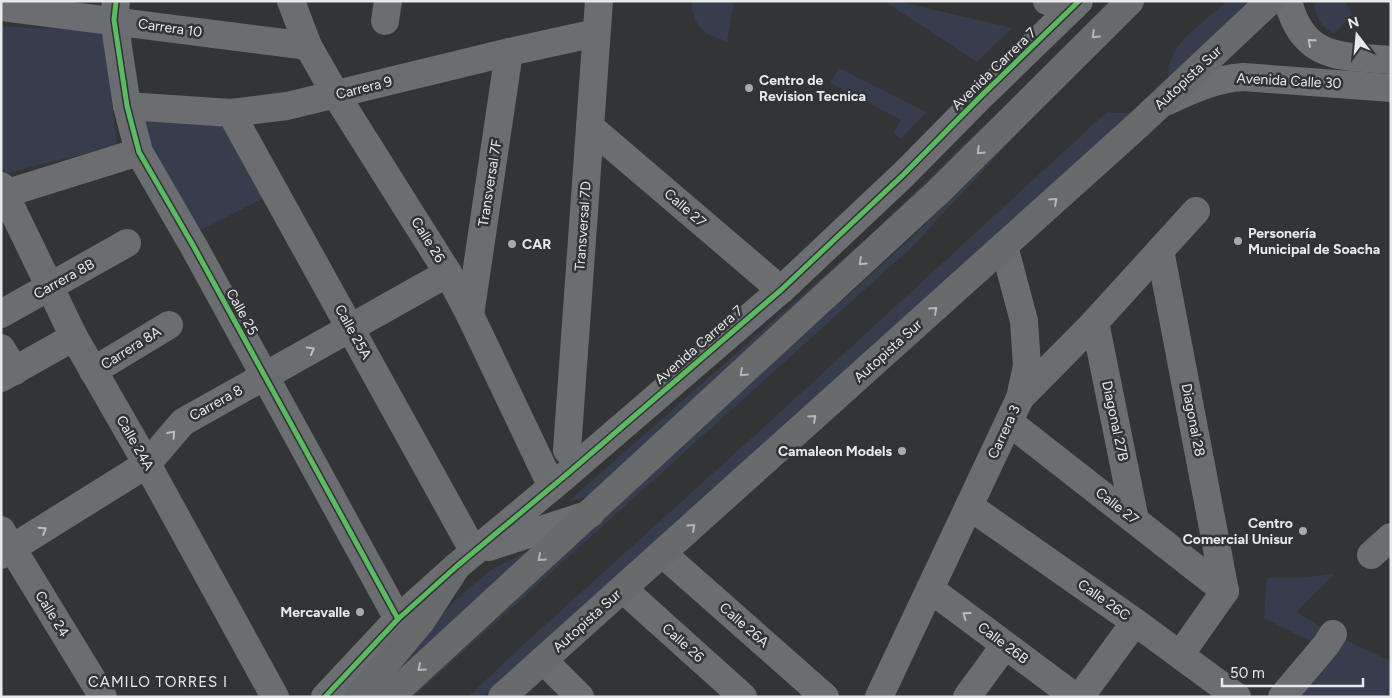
<svg xmlns="http://www.w3.org/2000/svg" width="1392" height="698" font-family="Figtree,sans-serif">
  <style>
    .green { fill: #363e4e }
    .lines { fill: none; stroke-linecap: round; stroke-linejoin: round }
    .minor { stroke: #6b6d71; stroke-width: 28 }
    .major { stroke: #6c6e71; stroke-width: 28 }
    .highway { stroke: #696a6c; stroke-width: 28 }
    .cycleway-casing { stroke: #323336; stroke-width: 8 }
    .cycleway { stroke: #5cba63; stroke-width: 5 }
    .oneway { stroke: #b5b6b8 }
    .oneway2 { stroke: #bdbec0 }
    .oneway3 { stroke: #bcbec0 }
    .poi-dot { fill: #a9aaab; stroke: #323336; stroke-width: 2 }
    .labels { text-anchor: middle; dominant-baseline: central; stroke-width: 5; stroke-linejoin: round; paint-order: stroke }
    .street-label { font-size: 14px; fill: #e8e9eb; stroke: #323336 }
    .poi-label { font-size: 14px; font-weight: bold; fill: #e8e9eb; stroke: #323336; text-anchor: start }
    .neighbourhood-label { font-size: 15px; letter-spacing: 1px; fill: #e8e9eb; stroke: #323336 }
  </style>
  <rect width="100%" height="100%" fill="#333435"/>
  <g class="green">
    <path d="M692,1H734L727,42C720,39 710,36 704,31C696,25 691,11 692,1Z"/>
    <polygon points="884,1 897,1 1012,28 977,62"/>
    <path d="M1227,1H1253L1168,82C1168,72 1169,64 1173,55C1179,39 1213,14 1227,1Z"/>
    <path d="M1316,1H1345L1352,15L1334,34C1320,25 1317,19 1314,3Z"/>
    <polygon points="1,26 104,31 117,146 6,173 1,164"/>
    <polygon points="839,68 926,112 901,139 893,133 901,120 830,83"/>
    <polygon points="1000,109 935,177 588,497 569,501 877,229"/>
    <polygon points="1107,112 1117,113 1134,113 482,697 468,697 511,656 764,427"/>
    <polygon points="138,116 224,121 266,197 195,233 145,149"/>
    <polygon points="1033,117 912,247 413,697 400,697 907,242"/>
    <polygon points="532,549 379,689 453,602 491,570"/>
    <polygon points="1335,574 1296,612 1333,634 1320,648 1310,641 1264,618 1267,578 1299,578"/>
    <polygon points="1338,637 1391,661 1391,697 1300,697"/>
  </g>
  <g class="lines">
    <g class="minor">
      <polyline points="116,1 114,20 127,106 139,152 194,247 398,619"/>
      <polyline points="291,1 308,46 336,95 448,273 470,315 552,487"/>
      <polyline points="1047,1 1073,7"/>
      <polyline points="1,7 308,46"/>
      <polyline points="385,21 388,1"/>
      <polyline points="127,106 231,113 287,106 509,52 596,33"/>
      <polyline points="231,113 474,552"/>
      <polyline points="590,127 781,290"/>
      <polyline points="1,186 74,337 147,464 275,697"/>
      <polyline points="1,195 139,152"/>
      <polyline points="1004,246 1024,321 1027,366 1020,398"/>
      <polyline points="1160,250 1225,591"/>
      <polyline points="1,314 127,243"/>
      <polyline points="470,315 509,52"/>
      <polyline points="1095,322 1135,520"/>
      <polyline points="1,348 15,371"/>
      <polyline points="93,371 169,325"/>
      <polyline points="1,378 74,337"/>
      <polyline points="1009,422 1225,591"/>
      <polyline points="567,450 599,1"/>
      <polyline points="969,506 1135,622 1237,697"/>
      <polyline points="1,530 103,697"/>
      <polyline points="663,554 825,697"/>
      <polyline points="1,555 147,464 183,422 448,273"/>
      <polyline points="1371,555 1391,537"/>
      <polyline points="623,589 743,697"/>
      <polyline points="930,589 1075,697"/>
      <polyline points="1180,655 1225,591"/>
      <polyline points="543,660 580,697"/>
      <polyline points="879,697 1020,398 1095,322 1196,211"/>
      <polyline points="967,697 1005,645"/>
      <polyline points="1080,697 1135,622"/>
      <polyline points="1282,697 1326,645 1333,634"/>
    </g>
    <g class="major">
      <path d="M1288,1C1303,60 1340,56 1391,60"/>
      <path d="M1165,102C1192,90 1214,79 1243,77L1391,88"/>
      <polyline points="489,547 590,514"/>
      <polyline points="325,697 398,619 457,566 566,475 781,290 904,174 980,97 1079,1"/>
    </g>
    <g class="highway">
      <polyline points="358,697 422,620 457,566"/>
      <polyline points="390,697 939,191 1130,1"/>
      <polyline points="502,697 1137,126 1270,1"/>
    </g>
    <defs>
      <g id="cycleway">
        <polyline points="116,1 114,20 127,106 139,152 194,247 398,619"/>
        <polyline points="325,697 398,619 457,566 566,475 781,290 904,174 980,97 1079,1"/>
      </g>
    </defs>
    <use href="#cycleway" class="cycleway-casing"/>
    <use href="#cycleway" class="cycleway"/>
  </g>
  <defs><path id="oneway-chevron" d="M-2-3.5L2.5 0L-2 3.5" fill="none" stroke-width="1.6" stroke-linecap="round" stroke-linejoin="round" transform="scale(1.25)"/></defs>
  <g class="oneway">
    <use href="#oneway-chevron" transform="translate(1095 35) rotate(136)"/>
    <use href="#oneway-chevron" transform="translate(980 151) rotate(136)"/>
    <use href="#oneway-chevron" transform="translate(1054 201) rotate(-42)"/>
    <use href="#oneway-chevron" transform="translate(862 262) rotate(137)"/>
    <use href="#oneway-chevron" transform="translate(934 310) rotate(-42)"/>
    <use href="#oneway-chevron" transform="translate(743 373) rotate(137)"/>
    <use href="#oneway-chevron" transform="translate(813 418) rotate(-42)"/>
    <use href="#oneway-chevron" transform="translate(692 527) rotate(-42)"/>
    <use href="#oneway-chevron" transform="translate(541 558) rotate(138)"/>
    <use href="#oneway-chevron" transform="translate(421 668) rotate(138)"/>
  </g>
  <use class="oneway2" href="#oneway-chevron" transform="translate(1311 42) rotate(-139)"/>
  <g class="oneway3">
    <use href="#oneway-chevron" transform="translate(311 350) rotate(-29)"/>
    <use href="#oneway-chevron" transform="translate(172 434) rotate(-49)"/>
    <use href="#oneway-chevron" transform="translate(43 530) rotate(-33)"/>
    <use href="#oneway-chevron" transform="translate(966 615) rotate(-144)"/>
  </g>
  <g class="poi-dot">
    <circle cx="749" cy="88" r="5"/>
    <circle cx="1238" cy="241" r="5"/>
    <circle cx="512" cy="244" r="5"/>
    <circle cx="902" cy="451" r="5"/>
    <circle cx="1303" cy="531" r="5"/>
    <circle cx="360" cy="612" r="5"/>
  </g>
  <g class="labels">
    <g class="street-label">
      <text transform="translate(170 28) rotate(8)">Carrera 10</text>
      <text transform="translate(994 69) rotate(-44)">Avenida Carrera 7</text>
      <text transform="translate(1188 78) rotate(-43)">Autopista Sur</text>
      <text transform="translate(1289 81) rotate(3)">Avenida Calle 30</text>
      <text transform="translate(364 88) rotate(-14)">Carrera 9</text>
      <text transform="translate(490 183) rotate(-81)">Transversal 7F</text>
      <text transform="translate(685 208) rotate(41)">Calle 27</text>
      <text transform="translate(583 226) rotate(-86)">Transversal 7D</text>
      <text transform="translate(428 240) rotate(58)">Calle 26</text>
      <text transform="translate(64 279) rotate(-29)">Carrera 8B</text>
      <text transform="translate(242 312) rotate(61)">Calle 25</text>
      <text transform="translate(353 332) rotate(61)">Calle 25A</text>
      <text transform="translate(699 345) rotate(-41)">Avenida Carrera 7</text>
      <text transform="translate(131 348) rotate(-32)">Carrera 8A</text>
      <text transform="translate(888 351) rotate(-42)">Autopista Sur</text>
      <text transform="translate(216 403) rotate(-29)">Carrera 8</text>
      <text transform="translate(1193 420) rotate(79)">Diagonal 28</text>
      <text transform="translate(1115 421) rotate(78)">Diagonal 27B</text>
      <text transform="translate(1004 432) rotate(-65)">Carrera 3</text>
      <text transform="translate(135 443) rotate(60)">Calle 24A</text>
      <text transform="translate(1117 506) rotate(38)">Calle 27</text>
      <text transform="translate(1104 600) rotate(35)">Calle 26C</text>
      <text transform="translate(52 614) rotate(58)">Calle 24</text>
      <text transform="translate(587 621) rotate(-42)">Autopista Sur</text>
      <text transform="translate(744 625) rotate(41)">Calle 26A</text>
      <text transform="translate(683 643) rotate(42)">Calle 26</text>
      <text transform="translate(1003 643) rotate(37)">Calle 26B</text>
    </g>
    <g class="poi-label">
      <text x="759" y="80">Centro de<tspan x="759" dy="16">Revision Tecnica</tspan></text>
      <text x="1248" y="233">Personería<tspan x="1248" dy="16">Municipal de Soacha</tspan></text>
      <text x="522" y="244">CAR</text>
      <text x="892" y="451" text-anchor="end">Camaleon Models</text>
      <text x="1293" y="523" text-anchor="end">Centro<tspan x="1293" dy="16">Comercial Unisur</tspan></text>
      <text x="350" y="612" text-anchor="end">Mercavalle</text>
    </g>
    <g class="neighbourhood-label">
      <text x="158" y="682">CAMILO TORRES I</text>
    </g>
  </g>
  <rect width="1392" height="698" fill="none" stroke="#e8e9eb" stroke-width="5"/>
  <g transform="translate(1357 35) rotate(344)" stroke="#323336" stroke-width="4" paint-order="stroke">
  <path d="M0-4L9 19L0 12L-9 19Z" fill="#e8e9eb"/>
  <text y="-8" font-size="14" font-weight="bold" text-anchor="middle" fill="#e8e9eb">N</text>
  </g>
  <path d="M1222 678v8h141v-8" fill="none" stroke="#e8e9eb" stroke-width="2.5"/>
  <text x="1230" y="678" font-size="15" fill="#e8e9eb" stroke="#323336" stroke-width="4" paint-order="stroke">50 m</text>
</svg>
